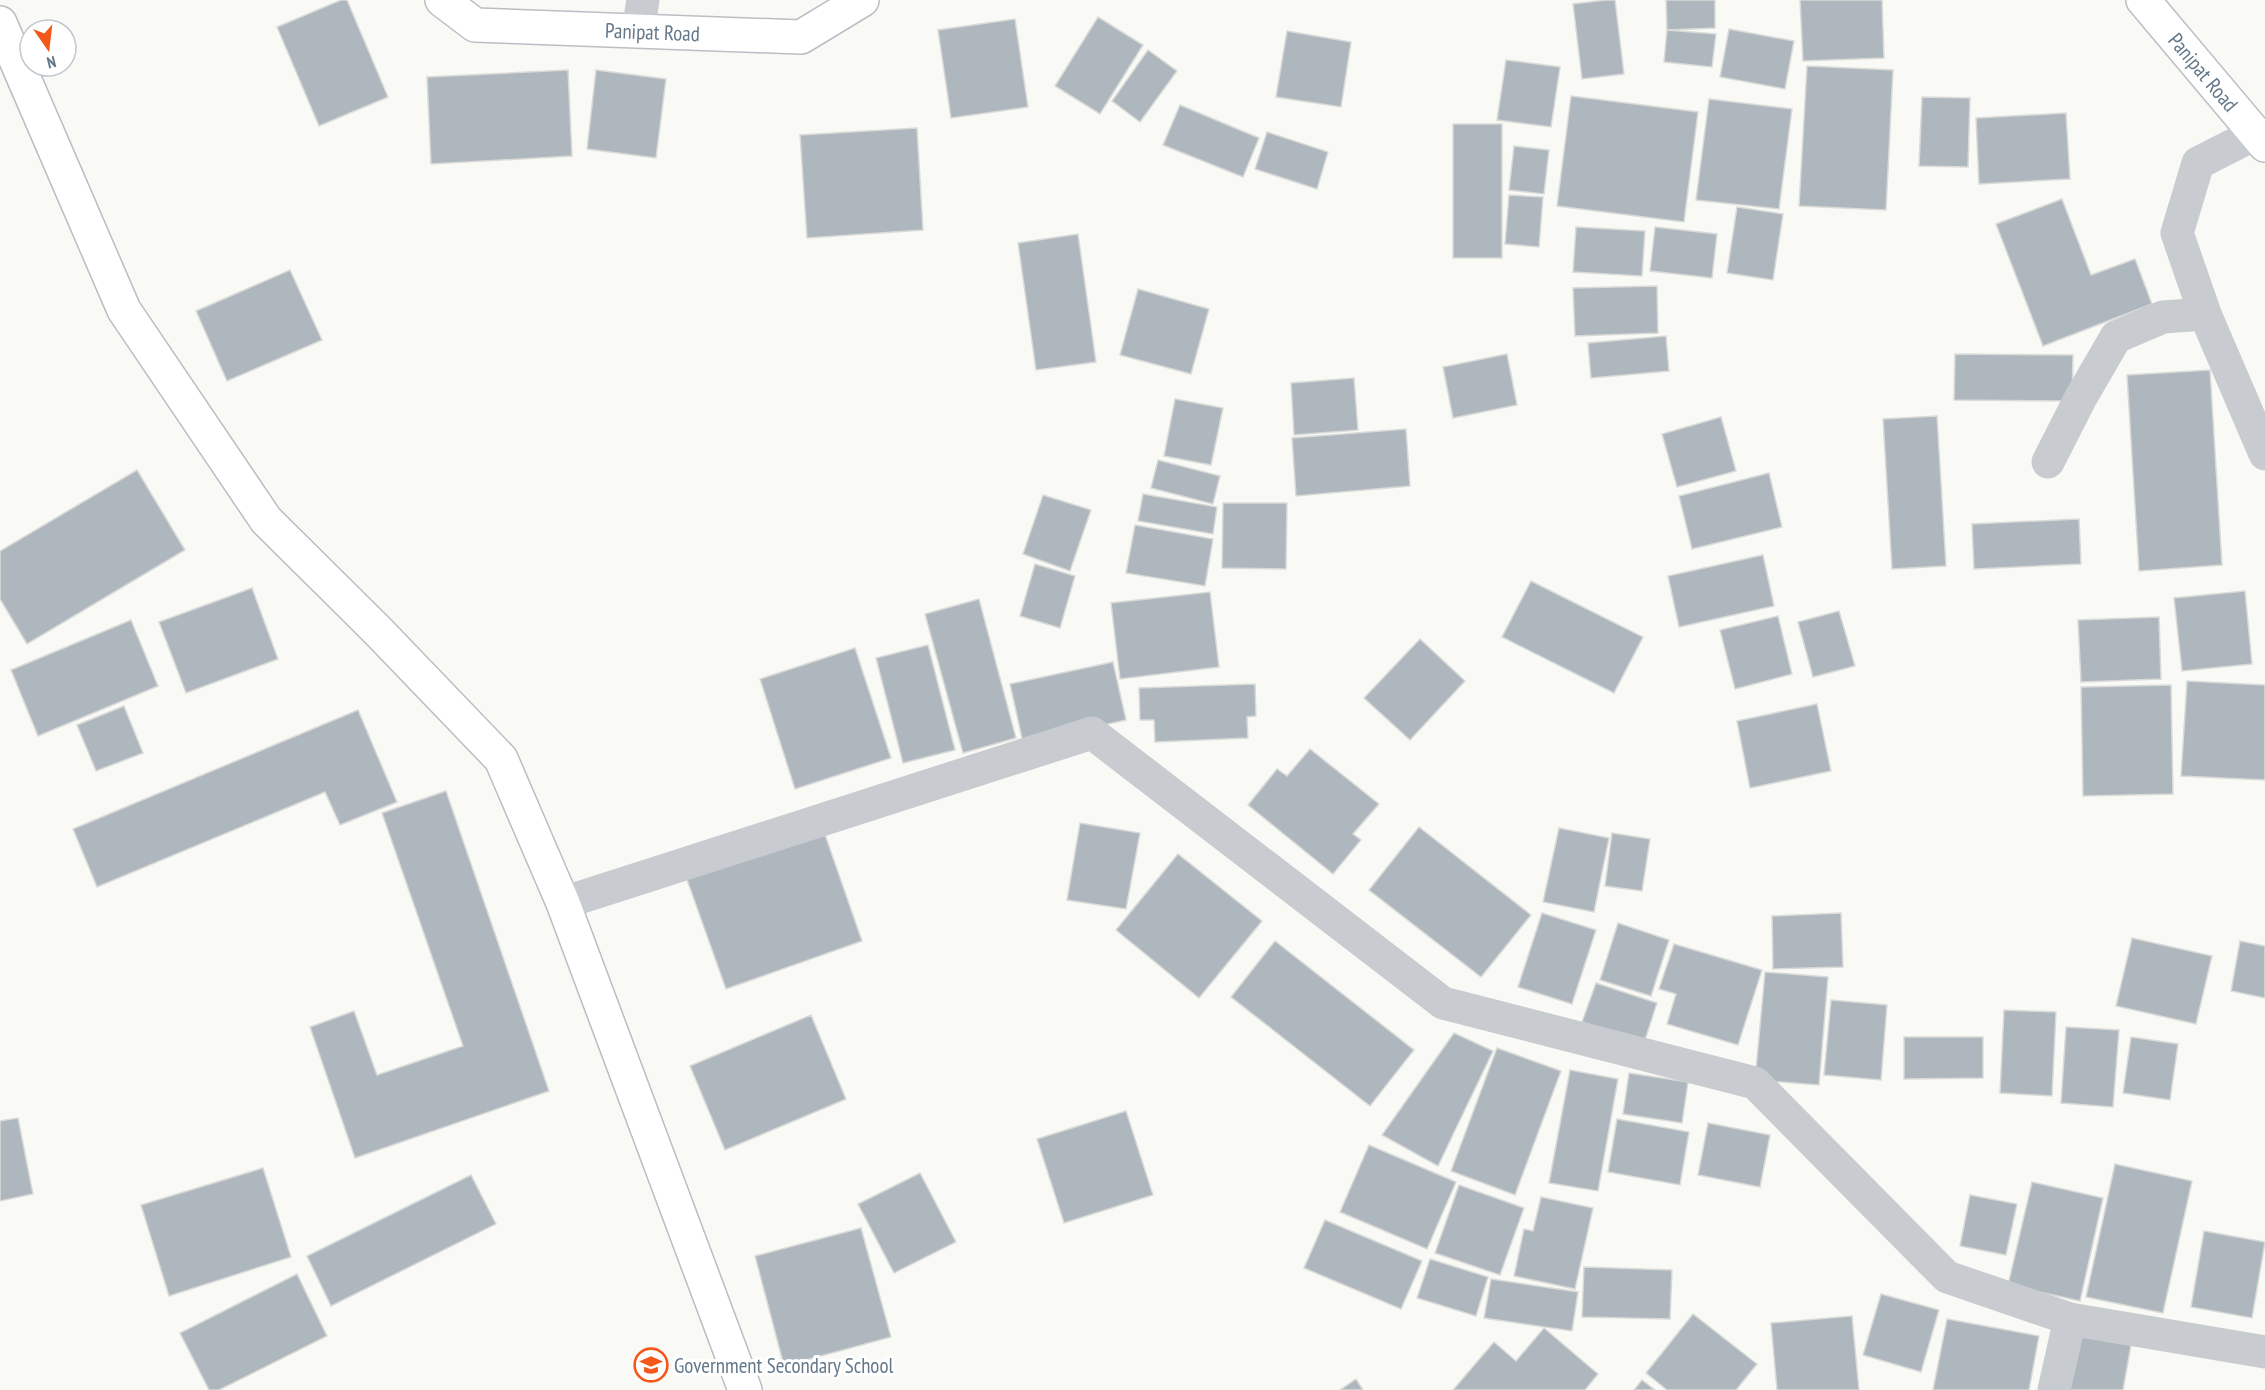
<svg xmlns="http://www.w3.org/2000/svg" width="2265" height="1390" font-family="'PT Sans Narrow',sans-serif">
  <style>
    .building { fill: #aeb7be; stroke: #dadad8; stroke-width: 1.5 }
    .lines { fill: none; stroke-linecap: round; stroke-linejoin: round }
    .secondary-casing { stroke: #babfc4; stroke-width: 36 }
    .highway-casing { stroke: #babec1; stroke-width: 36 }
    .street { stroke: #c8ccd0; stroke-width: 33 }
    .secondary { stroke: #fff; stroke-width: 33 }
    .highway { stroke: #fff; stroke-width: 33 }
    .labels { text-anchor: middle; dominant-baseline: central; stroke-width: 6; stroke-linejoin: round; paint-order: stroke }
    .street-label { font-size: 21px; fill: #64788a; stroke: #fff }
    .poi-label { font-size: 21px; fill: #64788a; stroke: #fff; text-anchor: start }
  </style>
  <rect width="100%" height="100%" fill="#f9f9f6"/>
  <g class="building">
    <polygon points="341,0 347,0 388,97 319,126 277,27"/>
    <polygon points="1606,0 1615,0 1624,74 1582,79 1573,4"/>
    <polygon points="1666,0 1715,0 1715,28 1667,30"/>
    <polygon points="1800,0 1882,0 1884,58 1803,61"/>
    <polygon points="1098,17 1143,45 1100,114 1055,86"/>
    <polygon points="1015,19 1028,107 951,118 938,30"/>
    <polygon points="1729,29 1794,41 1785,89 1720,77"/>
    <polygon points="1667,30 1716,34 1712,67 1664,62"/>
    <polygon points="1287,31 1351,42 1341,107 1276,97"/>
    <polygon points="1148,50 1177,71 1140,122 1112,101"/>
    <polygon points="1506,60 1560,67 1551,127 1497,120"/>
    <polygon points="1807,66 1893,70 1886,210 1799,206"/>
    <polygon points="568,70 572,156 431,164 427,77"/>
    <polygon points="596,70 666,79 656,158 587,149"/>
    <polygon points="1571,96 1698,112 1684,222 1557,206"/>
    <polygon points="1922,97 1970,98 1968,167 1919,166"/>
    <polygon points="1709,99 1792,109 1779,209 1696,200"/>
    <polygon points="1180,105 1259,138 1243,177 1163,145"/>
    <polygon points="2066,113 2070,179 1979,184 1976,118"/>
    <rect x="1453" y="124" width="49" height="134"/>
    <polygon points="917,128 923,230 807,238 800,135"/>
    <polygon points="1267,132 1328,152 1317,189 1255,169"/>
    <polygon points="1514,146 1549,150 1544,194 1509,190"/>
    <polygon points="1509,195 1543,197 1539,247 1505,244"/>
    <polygon points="2062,199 2091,275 2135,259 2152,304 2043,346 1996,224"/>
    <polygon points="1737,207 1783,214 1773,280 1727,273"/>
    <polygon points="1576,227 1645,231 1642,276 1573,272"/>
    <polygon points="1655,227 1717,234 1712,278 1650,271"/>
    <polygon points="1078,234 1096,362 1036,370 1018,243"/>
    <polygon points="290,270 322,340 227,381 196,311"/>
    <polygon points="1657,286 1658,333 1575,336 1573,288"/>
    <polygon points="1138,289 1209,309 1191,374 1120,355"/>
    <polygon points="1666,336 1669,371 1591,378 1588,343"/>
    <polygon points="1507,354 1517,405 1453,418 1443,367"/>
    <polygon points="1955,354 2073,355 2072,401 1954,400"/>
    <polygon points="2210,370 2222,565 2139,571 2127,375"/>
    <polygon points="1354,378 1358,430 1294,435 1291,383"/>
    <polygon points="1175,399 1223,408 1211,465 1164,456"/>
    <polygon points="1937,416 1946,566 1892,569 1883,419"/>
    <polygon points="1721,417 1736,471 1677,487 1662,434"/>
    <polygon points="1406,429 1410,486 1296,496 1292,438"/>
    <polygon points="1158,460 1220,476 1213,504 1151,488"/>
    <polygon points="137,470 185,550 27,644 0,599 0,551"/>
    <polygon points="1769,473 1782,527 1692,549 1679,496"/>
    <polygon points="1143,494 1217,507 1213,534 1138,521"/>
    <polygon points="1043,495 1091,510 1070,571 1023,554"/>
    <polygon points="1223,503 1287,503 1286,569 1222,568"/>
    <polygon points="2079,519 2081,564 1974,569 1972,524"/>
    <polygon points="1135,525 1213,539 1205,586 1126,573"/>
    <polygon points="1763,555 1774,606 1679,627 1668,576"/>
    <polygon points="1035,564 1075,576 1060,628 1020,616"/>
    <polygon points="1531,581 1643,637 1614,693 1502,637"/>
    <polygon points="252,588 278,659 186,693 159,622"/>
    <polygon points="2245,591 2252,664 2182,671 2174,598"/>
    <polygon points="1210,592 1219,667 1120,679 1111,603"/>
    <polygon points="979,599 1016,738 963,753 925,614"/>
    <polygon points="1839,611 1855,666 1813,677 1798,622"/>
    <polygon points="1778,616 1792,674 1735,689 1720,630"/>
    <polygon points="2159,617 2161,679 2081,682 2078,620"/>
    <polygon points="131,620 158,686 38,736 11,670"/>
    <polygon points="1420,639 1465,681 1410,740 1364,698"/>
    <polygon points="928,645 955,750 903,763 876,658"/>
    <polygon points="855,648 891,758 795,789 760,679"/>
    <polygon points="1113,662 1126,720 1023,743 1010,684"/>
    <polygon points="2187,681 2265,685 2265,780 2181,776"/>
    <polygon points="1255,684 1256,716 1247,717 1248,738 1155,742 1154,720 1140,720 1139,688"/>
    <polygon points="2171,685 2173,794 2083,796 2081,687"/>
    <polygon points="1817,704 1831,771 1750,788 1737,721"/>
    <polygon points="124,706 143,753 96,771 77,725"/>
    <polygon points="358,710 397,802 340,825 325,792 97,887 73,829"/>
    <polygon points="1310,749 1379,804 1353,834 1361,840 1333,874 1248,805 1277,769 1287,776"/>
    <polygon points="446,791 549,1091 355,1158 310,1027 354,1011 377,1075 463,1046 382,813"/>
    <polygon points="1080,823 1140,833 1126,909 1067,900"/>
    <polygon points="822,826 862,941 726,989 685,874"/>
    <polygon points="1419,827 1531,915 1481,977 1369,890"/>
    <polygon points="1559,828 1609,838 1594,912 1543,902"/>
    <polygon points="1612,833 1650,839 1642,891 1605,886"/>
    <polygon points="1178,854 1262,921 1199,998 1116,930"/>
    <polygon points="1542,913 1596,930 1572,1004 1518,987"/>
    <polygon points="1841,913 1843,967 1773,969 1772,916"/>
    <polygon points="1618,923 1669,940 1651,996 1600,980"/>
    <polygon points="2132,938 2212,956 2196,1024 2116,1006"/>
    <polygon points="1275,941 1414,1050 1370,1106 1231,997"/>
    <polygon points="2240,941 2265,946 2265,998 2231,991"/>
    <polygon points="1674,944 1762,970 1738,1045 1667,1024 1676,994 1659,989"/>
    <polygon points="1765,972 1828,977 1819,1085 1755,1080"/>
    <polygon points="1596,983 1657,1003 1644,1043 1582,1022"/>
    <polygon points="1831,1000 1887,1005 1881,1080 1824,1075"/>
    <polygon points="2004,1010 2056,1012 2052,1096 2000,1093"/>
    <polygon points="811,1015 846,1099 725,1150 690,1066"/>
    <polygon points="2066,1027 2119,1030 2113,1107 2061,1103"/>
    <polygon points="1454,1033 1493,1051 1438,1166 1382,1135"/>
    <polygon points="1904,1037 1983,1037 1983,1078 1904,1079"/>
    <polygon points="2131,1037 2178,1044 2170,1100 2123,1093"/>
    <polygon points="1497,1048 1561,1071 1515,1195 1451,1171"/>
    <polygon points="1570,1070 1618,1079 1598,1191 1549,1183"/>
    <polygon points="1629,1073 1688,1082 1682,1123 1623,1114"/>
    <polygon points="1126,1111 1153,1195 1064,1223 1037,1139"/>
    <polygon points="18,1118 33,1194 0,1201 0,1121"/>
    <polygon points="1617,1119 1689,1132 1680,1185 1608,1172"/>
    <polygon points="1708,1123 1770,1135 1760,1187 1698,1175"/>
    <polygon points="1369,1145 1456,1182 1427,1249 1340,1212"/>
    <polygon points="2115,1164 2192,1181 2163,1313 2086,1297"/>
    <polygon points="263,1168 291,1257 169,1296 141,1205"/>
    <polygon points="920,1173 956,1242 894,1273 858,1204"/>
    <polygon points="471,1175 496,1224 331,1306 307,1256"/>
    <polygon points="2032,1182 2103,1198 2080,1301 2008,1285"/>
    <polygon points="1459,1185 1524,1208 1500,1275 1435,1253"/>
    <polygon points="1970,1195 2017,1204 2006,1255 1960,1246"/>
    <polygon points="1541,1197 1593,1208 1575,1289 1514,1276 1524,1229 1533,1231"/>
    <polygon points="1325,1220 1422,1261 1401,1309 1304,1268"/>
    <polygon points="861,1228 891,1337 784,1366 755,1256"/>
    <polygon points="2204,1231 2265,1242 2252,1318 2191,1307"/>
    <polygon points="1430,1259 1488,1277 1476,1316 1417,1298"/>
    <polygon points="1584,1267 1672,1270 1670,1319 1582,1317"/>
    <polygon points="297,1274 327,1336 219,1390 209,1390 180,1333"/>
    <polygon points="1491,1279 1578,1292 1572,1331 1484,1318"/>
    <polygon points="1881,1294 1939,1310 1921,1372 1863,1355"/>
    <polygon points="1693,1314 1757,1364 1736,1390 1667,1390 1646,1373"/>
    <polygon points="1852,1316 1859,1390 1777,1390 1771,1323"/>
    <polygon points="1947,1319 2039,1336 2029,1390 1933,1390"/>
    <polygon points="1544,1328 1598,1374 1585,1390 1453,1390 1494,1342 1516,1361"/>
    <polygon points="2071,1335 2131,1345 2123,1390 2062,1390"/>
    <polygon points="1356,1379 1363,1390 1340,1390"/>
    <polygon points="1642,1380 1655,1390 1634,1390"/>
  </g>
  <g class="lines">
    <defs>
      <g id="secondary">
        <path id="s1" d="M442,0L475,25L801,37L862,0"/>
        <path id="s2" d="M2143,0L2265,145"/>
      </g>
      <polyline id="highway" points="0,23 124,310 266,520 378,631 501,759 563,903 745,1390"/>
    </defs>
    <use href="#secondary" class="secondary-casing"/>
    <use href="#highway" class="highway-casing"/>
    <g class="street">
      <polyline points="638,31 643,0"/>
      <polyline points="2255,134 2198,163 2177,233 2205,314 2265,454"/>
      <polyline points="2048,462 2080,399 2116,337 2163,317 2205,314"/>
      <polyline points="563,903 1092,733 1443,1003 1755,1083 1947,1277 2070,1319 2265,1352"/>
      <polyline points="2054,1390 2070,1319"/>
    </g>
    <use href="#secondary" class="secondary"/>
    <use href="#highway" class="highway"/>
  </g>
  <defs>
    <symbol id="school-ring" viewBox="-11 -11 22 22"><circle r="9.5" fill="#fff" stroke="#f5561a" stroke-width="1.5"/><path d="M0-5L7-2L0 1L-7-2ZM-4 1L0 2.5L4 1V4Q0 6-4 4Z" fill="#f5561a"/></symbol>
  </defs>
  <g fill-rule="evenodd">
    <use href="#school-ring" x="632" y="1346" width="38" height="38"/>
  </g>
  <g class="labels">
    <g class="street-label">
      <text stroke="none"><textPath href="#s1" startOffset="219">Panipat Road</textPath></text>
      <text stroke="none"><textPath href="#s2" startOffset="94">Panipat Road</textPath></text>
    </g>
    <g class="poi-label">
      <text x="674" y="1365">Government Secondary School</text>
    </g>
  </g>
  <g transform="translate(48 48) rotate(166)"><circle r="28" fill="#ffffff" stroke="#c1c9d0" stroke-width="1.5"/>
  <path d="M0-4.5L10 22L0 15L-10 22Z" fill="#f5561a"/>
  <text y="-9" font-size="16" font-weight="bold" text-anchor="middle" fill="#64788a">N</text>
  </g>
</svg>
